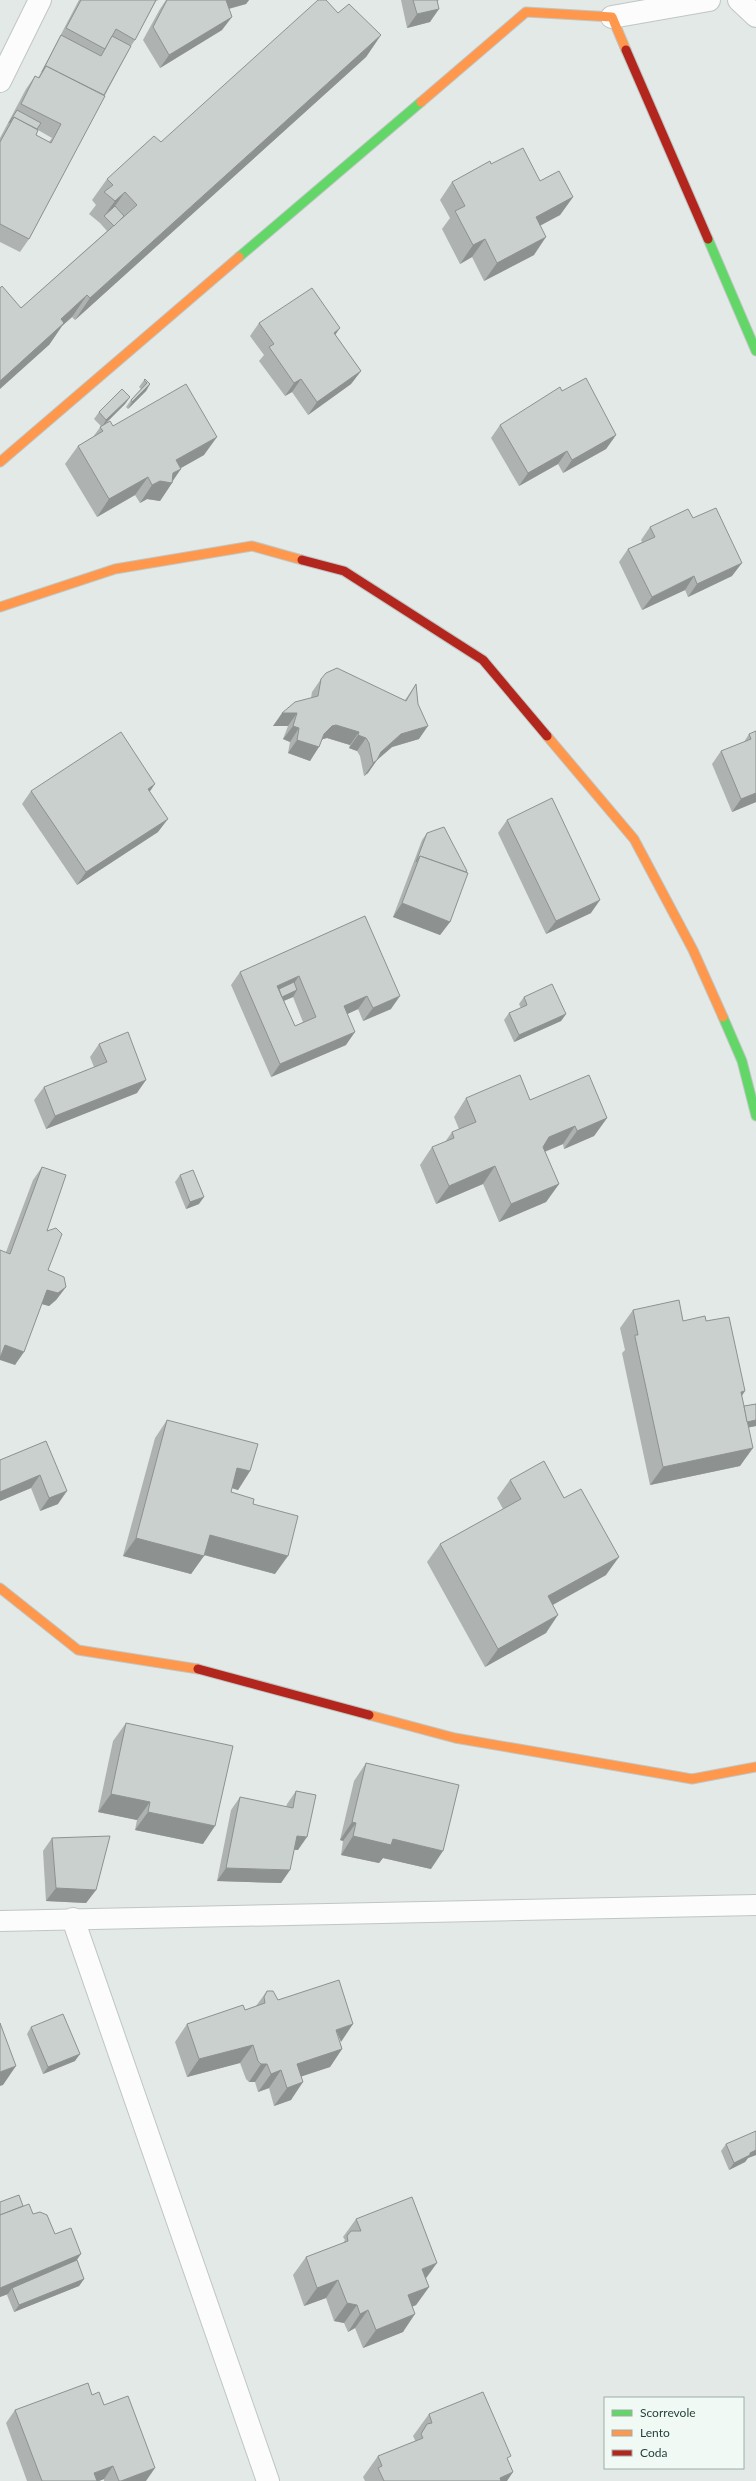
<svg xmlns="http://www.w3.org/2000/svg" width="756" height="2481" font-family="Lato,sans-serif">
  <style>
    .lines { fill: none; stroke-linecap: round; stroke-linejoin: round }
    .lane-casing { stroke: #c0c6c4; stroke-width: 22 }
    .street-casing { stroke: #c0c6c4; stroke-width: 24 }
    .fast-casing { stroke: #bfc7c5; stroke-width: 11 }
    .slow-casing { stroke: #bfc7c5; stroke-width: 11 }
    .jam-casing { stroke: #bfc7c5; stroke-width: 11 }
    .lane { stroke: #fbfcfb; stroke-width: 20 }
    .street { stroke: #fbfcfb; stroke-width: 22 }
    .fast { stroke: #63d668; stroke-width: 9 }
    .slow { stroke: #ff974d; stroke-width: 9 }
    .jam { stroke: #b3261e; stroke-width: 9 }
    .wall { fill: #aeb3b1; fill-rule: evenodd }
    .shaded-wall { fill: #8d9290 }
    .building { fill: #cad0ce; stroke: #8d9290; fill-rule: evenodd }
  </style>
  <rect width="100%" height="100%" fill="#e3e9e7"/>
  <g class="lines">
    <defs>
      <polyline id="lane" points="0,1921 756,1905"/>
      <g id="street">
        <polyline points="739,0 756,16"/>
        <polyline points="612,17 709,0"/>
        <polyline points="0,81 40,0"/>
        <polyline points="73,1919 268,2481"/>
      </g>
      <g id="fast">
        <polyline points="708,239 756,351"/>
        <polyline points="239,257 421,102"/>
        <polyline points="723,1017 742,1061 756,1116"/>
      </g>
      <g id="slow">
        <polyline points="421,102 526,12 612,17 626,50"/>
        <polyline points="0,462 239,257"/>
        <polyline points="0,607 115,569 252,546 302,560"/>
        <polyline points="547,736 634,839 693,950 723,1017"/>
        <polyline points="0,1588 78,1650 198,1669"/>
        <polyline points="369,1715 455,1738 692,1779 756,1767"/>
      </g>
      <g id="jam">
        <polyline points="626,50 708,239"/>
        <polyline points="302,560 344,571 483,660 547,736"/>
        <polyline points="198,1669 369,1715"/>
      </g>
    </defs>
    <use href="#lane" class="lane-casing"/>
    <use href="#street" class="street-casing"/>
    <use href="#fast" class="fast-casing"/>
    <use href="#slow" class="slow-casing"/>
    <use href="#jam" class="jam-casing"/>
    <use href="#lane" class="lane"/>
    <use href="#street" class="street"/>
    <use href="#fast" class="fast"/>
    <use href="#slow" class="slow"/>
    <use href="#jam" class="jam"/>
  </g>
  <g class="wall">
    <path d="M79,0H159L156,1L135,40L131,46L29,239L20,252L0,242V138L26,89L35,76L38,78ZM38,130L52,138L49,142L36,135Z"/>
    <polygon points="166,0 249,0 246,4 229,9 222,30 160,68 143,40 160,9"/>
    <polygon points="401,0 439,0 438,1 430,22 407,28"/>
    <polygon points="338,13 381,35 366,57 75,320 72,317 62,326 49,345 21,308 107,231 100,223 89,214 96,205 92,200 107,179 161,142"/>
    <polygon points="540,181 573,197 560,215 540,225 534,255 484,281 472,257 460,264 442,229 450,218 440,200 452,182"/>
    <polygon points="259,323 335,335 361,371 351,384 308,415 292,392 285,396 259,361 264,355 250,336"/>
    <polygon points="144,380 150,384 146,391 128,409 126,407 131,400 141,389 139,387"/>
    <polygon points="562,391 616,435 606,449 563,473 558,464 519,486 491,438 500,425"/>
    <polygon points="130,397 125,404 105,424 204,455 181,468 173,481 172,483 160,501 147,499 140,503 135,495 97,517 65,464 78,446 93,437 101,426 94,419 99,412"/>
    <polygon points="693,518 732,576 688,597 685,590 642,610 619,562 628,549 642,542 641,540 650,527"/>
    <polygon points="321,679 405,700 416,684 419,739 392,747 377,760 368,773 364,776 360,756 357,751 349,748 350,745 327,738 323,739 322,740 310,761 288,753 290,742 283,739 288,726 273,726 311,698 312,692"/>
    <polygon points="756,731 756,802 732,812 712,764 721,751 744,742 749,734"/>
    <polygon points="31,791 150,792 158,832 77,885 22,804"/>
    <polygon points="507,820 591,913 546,934 498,833"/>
    <polygon points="427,833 450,922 440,935 393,917 422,840"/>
    <path d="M365,916L391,1009L363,1021L358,1009L347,1014L346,1045L271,1077L231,985L240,972ZM293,997L303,1022L295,1026L284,1001Z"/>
    <polygon points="524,997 566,1014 561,1021 514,1042 504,1020 509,1013 521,1008 519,1004"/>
    <polygon points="99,1044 137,1093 46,1129 34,1100 44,1087 94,1067 90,1057"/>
    <polygon points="466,1098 530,1100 607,1118 594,1136 564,1149 563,1144 545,1152 559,1184 546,1202 499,1222 483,1184 436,1204 420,1165 432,1147 445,1142 452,1132 459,1129 454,1117"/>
    <polygon points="42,1167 47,1231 48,1270 66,1287 56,1300 49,1306 42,1304 15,1365 6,1252 33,1180"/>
    <polygon points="180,1175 199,1204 186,1209 175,1182"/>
    <polygon points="633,1310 683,1321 706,1321 742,1397 744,1406 756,1404 756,1426 748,1427 740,1466 650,1485 622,1353 625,1350 620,1328"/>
    <polygon points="167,1420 250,1471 238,1490 232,1488 231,1492 253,1504 275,1574 204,1555 191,1574 123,1556 155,1438"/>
    <polygon points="46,1441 58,1504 40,1511 31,1488 0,1501 0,1460"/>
    <polygon points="510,1480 606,1575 553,1605 546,1633 485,1667 427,1562 440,1544 503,1509 497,1498"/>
    <polygon points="126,1723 203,1844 135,1830 137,1820 98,1812 113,1741"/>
    <polygon points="366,1763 431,1869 383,1858 379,1863 341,1855 343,1841 340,1840 354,1781"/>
    <polygon points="296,1791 298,1850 294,1850 290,1870 281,1883 217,1881 231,1810 240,1797 286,1807 287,1804"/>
    <polygon points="52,1838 96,1890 86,1903 46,1901 43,1851"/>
    <polygon points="267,1991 278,2000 340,2042 342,2049 330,2067 301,2076 291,2100 274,2106 269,2088 258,2092 255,2082 249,2082 246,2079 240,2063 187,2077 175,2042 187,2024 245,2010 256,2006"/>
    <polygon points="31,2027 75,2061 43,2074 27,2034"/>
    <polygon points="756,2131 756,2155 748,2158 745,2162 729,2170 721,2151 726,2144"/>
    <polygon points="23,2206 33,2214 55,2234 77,2260 84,2279 79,2286 14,2312 7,2295 8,2294 0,2297"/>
    <polygon points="356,2219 426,2279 429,2287 416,2305 412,2307 403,2332 363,2348 355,2328 348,2332 344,2323 334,2321 326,2298 304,2306 293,2275 306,2257 343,2243 345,2240 343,2237"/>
    <polygon points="92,2395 104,2405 146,2481 104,2481 104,2479 99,2481 27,2481 6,2423 15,2410"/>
    <polygon points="429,2414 508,2460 507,2481 365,2481 363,2477 378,2456 415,2441 415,2440 413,2436"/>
  </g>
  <g class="shaded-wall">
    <polygon points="224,0 249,0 246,4 216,12"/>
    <polygon points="439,9 430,22 407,28 417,14"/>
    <polygon points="232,17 222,30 160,68 169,55"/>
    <polygon points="381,35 366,57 75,320 90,298"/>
    <polygon points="125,192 110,213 104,216 115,201"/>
    <polygon points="573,197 560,215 523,235 536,217"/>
    <polygon points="546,237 534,255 484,281 497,263"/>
    <polygon points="485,239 472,257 460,264 473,245"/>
    <polygon points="87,295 72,317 62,326 49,345 0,389 0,381 61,319"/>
    <polygon points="340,328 331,341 334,333"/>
    <polygon points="361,371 351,384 308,415 317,402"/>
    <polygon points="301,379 292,392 285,396 294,383"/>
    <polygon points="150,384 146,391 128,409 132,402"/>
    <polygon points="130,397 125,404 102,427 106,420"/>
    <polygon points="616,435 606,449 563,473 572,460"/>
    <polygon points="217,437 204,455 163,478 176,460"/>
    <polygon points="567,451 558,464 519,486 528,473"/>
    <polygon points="181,469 171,483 172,483 160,501 147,499 140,503 152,485"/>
    <polygon points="148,477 135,495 97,517 109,499"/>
    <polygon points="742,563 732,576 688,597 697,584"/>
    <polygon points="694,576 685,590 642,610 652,597"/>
    <polygon points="282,713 297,713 288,726 273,726"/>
    <polygon points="336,725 359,732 350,745 327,738 323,739 316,746 319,747 310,761 288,753 297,740 324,734 332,726"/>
    <polygon points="293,726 299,728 290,742 283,739"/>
    <polygon points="428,726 419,739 392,747 377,760 368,773 364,776 381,752 401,734"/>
    <polygon points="358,735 366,738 357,751 349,748"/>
    <polygon points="155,784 146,797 148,789"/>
    <polygon points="756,793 756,802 732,812 741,799"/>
    <polygon points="168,819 158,832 77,885 86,872"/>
    <polygon points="600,900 591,913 546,934 556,921"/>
    <polygon points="402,903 450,922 440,935 393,917"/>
    <polygon points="299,976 290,989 273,992 277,986"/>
    <polygon points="297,990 293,997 271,1006 276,999"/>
    <polygon points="367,996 358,1009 335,1020 344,1006"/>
    <polygon points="400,996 391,1009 363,1021 373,1008"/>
    <polygon points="566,1014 561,1021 514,1042 519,1035"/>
    <polygon points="355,1032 346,1045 271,1077 280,1064"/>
    <polygon points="146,1080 137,1093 46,1129 55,1116"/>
    <polygon points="607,1118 594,1136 564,1149 577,1131"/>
    <polygon points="575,1126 563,1144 536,1155 549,1137"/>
    <polygon points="495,1166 483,1184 436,1204 449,1186"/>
    <polygon points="559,1184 546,1202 499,1222 511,1204"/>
    <polygon points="204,1197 199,1204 186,1209 190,1202"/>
    <polygon points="66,1287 56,1300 49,1306 38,1303 47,1290"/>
    <polygon points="5,1345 24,1352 15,1365 0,1360 0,1351"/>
    <polygon points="745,1391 734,1408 741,1392"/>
    <polygon points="756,1420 756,1426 732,1431 737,1424"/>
    <polygon points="753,1448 740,1466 650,1485 663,1467"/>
    <polygon points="237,1468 250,1471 238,1490 225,1486"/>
    <polygon points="40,1475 31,1488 0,1501 0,1492"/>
    <polygon points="67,1491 58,1504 40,1511 49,1498"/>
    <polygon points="210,1535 288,1556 275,1574 197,1553"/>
    <polygon points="136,1538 204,1556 191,1574 123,1556"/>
    <polygon points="619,1557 606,1575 536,1614 548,1596"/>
    <polygon points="558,1615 546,1633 485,1667 498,1649"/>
    <polygon points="111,1794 150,1802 137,1820 98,1812"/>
    <polygon points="148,1812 215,1826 203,1844 135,1830"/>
    <polygon points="352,1822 356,1823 343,1841 340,1840"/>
    <polygon points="297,1836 307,1837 298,1850 288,1849"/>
    <polygon points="353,1836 393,1839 443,1851 431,1869 383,1858 379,1863 341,1855"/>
    <polygon points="226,1868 290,1870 281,1883 217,1881"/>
    <polygon points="56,1888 96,1890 86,1903 46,1901"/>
    <polygon points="353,2024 341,2042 336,2030"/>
    <polygon points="253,2045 240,2063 187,2077 199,2059"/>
    <polygon points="342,2049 330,2067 285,2082 297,2064"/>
    <polygon points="80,2054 75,2061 43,2074 48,2067"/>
    <polygon points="261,2064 267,2064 255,2082 249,2082"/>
    <polygon points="16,2066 3,2085 0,2086 0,2072"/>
    <polygon points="281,2070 269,2088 258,2092 271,2074"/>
    <polygon points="303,2082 291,2100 274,2106 287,2088"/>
    <polygon points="756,2150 756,2155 748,2158 745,2162 729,2170 734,2163 750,2153"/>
    <polygon points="81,2254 72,2267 12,2288 8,2294 0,2297 0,2288"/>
    <polygon points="437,2263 424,2281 422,2269"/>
    <polygon points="84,2279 79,2286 14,2312 19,2305"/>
    <polygon points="338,2280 326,2298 304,2306 317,2288"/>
    <polygon points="429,2287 416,2305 395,2313 408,2295"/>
    <polygon points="347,2303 357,2305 344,2323 334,2321"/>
    <polygon points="368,2310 355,2328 348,2332 360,2314"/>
    <polygon points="415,2314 403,2332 363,2348 376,2330"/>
    <polygon points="113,2466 104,2479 99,2481 89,2481 94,2473"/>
    <polygon points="155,2468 146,2481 121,2481"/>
    <polygon points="513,2472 507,2481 498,2481 500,2478"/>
  </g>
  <g class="building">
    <polygon points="81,0 156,0 135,40 116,29 105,49 66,28"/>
    <polygon points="167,0 226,0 232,17 169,55 153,27"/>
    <polygon points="318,0 326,0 338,13 349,4 381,35 90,298 87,295 61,319 64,323 0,381 0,288 2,286 21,308 137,205 125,192 115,201 104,192 113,185 107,179 154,136 161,142"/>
    <polygon points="413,0 437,0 439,9 417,14"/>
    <polygon points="61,35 101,56 105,49 112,36 131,46 104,95 46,66 42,72"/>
    <polygon points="46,66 105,96 29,239 0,224 0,142 14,117 38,130 36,135 51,143 61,124 21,104 35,76 39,78"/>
    <polygon points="17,110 41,123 37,129 14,117 9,123"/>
    <polygon points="523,148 540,181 559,171 573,197 536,217 546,237 497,263 485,239 473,245 455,211 465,206 452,182 490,161 491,164"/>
    <polygon points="115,206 124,216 114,226 104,216"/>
    <polygon points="312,288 340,328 334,333 361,371 317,402 301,379 294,383 269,347 274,344 259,323"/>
    <polygon points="586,378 616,435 572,460 567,451 528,473 500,425 560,387 562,391"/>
    <polygon points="145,379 150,384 132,402 131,400 147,383 144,380"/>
    <polygon points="186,384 217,437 176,460 181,469 173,473 172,483 160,481 152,485 148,477 109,499 78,446 103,431 100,427 110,421 113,426"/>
    <polygon points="122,389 130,397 106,420 99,412"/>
    <polygon points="716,508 742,563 697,584 694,576 652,597 628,549 655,537 650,527 688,509 693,518"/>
    <polygon points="337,668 406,701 416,684 418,704 428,726 401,734 381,752 377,760 373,763 369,743 366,738 358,735 359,732 336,725 332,726 324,734 319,747 297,740 299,728 293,726 297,713 282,713 295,702 318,696 321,679 326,673"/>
    <polygon points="756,731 756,793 741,799 721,751 751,739 749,734"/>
    <polygon points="121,732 155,784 148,789 168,819 86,872 31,791"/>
    <polygon points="552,798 600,900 556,921 507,820"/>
    <polygon points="444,827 467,871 466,872 420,856 416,862 427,833"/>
    <polygon points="420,856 468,873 450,922 402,903"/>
    <path d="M365,916L400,996L373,1008L367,996L344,1006L355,1032L280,1064L240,972ZM299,976L316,1017L295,1026L277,986Z"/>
    <polygon points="294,982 297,990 282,997 279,989"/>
    <polygon points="552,984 566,1014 519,1035 509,1013 527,1005 524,997"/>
    <polygon points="128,1032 146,1080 55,1116 44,1087 107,1062 99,1044"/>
    <polygon points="520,1075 530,1100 589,1075 607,1118 577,1131 575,1126 549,1137 543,1147 559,1184 511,1204 495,1166 449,1186 432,1147 454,1138 452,1132 476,1122 466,1098"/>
    <polygon points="42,1167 66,1175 47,1231 56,1228 62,1234 48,1270 64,1277 66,1287 58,1293 47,1290 24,1352 5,1345 0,1358 0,1250 10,1254"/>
    <polygon points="193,1170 204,1197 190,1202 180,1175"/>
    <polygon points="679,1300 683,1321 705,1316 706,1321 729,1317 745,1391 741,1392 753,1448 663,1467 635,1337 635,1335 638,1335 633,1310"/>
    <polygon points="756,1404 756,1420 747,1422 744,1406"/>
    <polygon points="167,1420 258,1444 250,1471 237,1468 231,1492 254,1499 253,1504 298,1516 288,1556 210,1535 204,1556 136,1538"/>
    <polygon points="46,1441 67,1491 49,1498 40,1475 0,1492 0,1460"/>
    <polygon points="544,1461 564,1498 581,1489 619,1557 548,1596 558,1615 498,1649 440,1544 521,1499 510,1480"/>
    <polygon points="126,1723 233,1746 215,1826 148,1812 150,1802 111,1794"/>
    <polygon points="366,1763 459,1785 443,1851 393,1839 391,1845 353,1836 356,1823 352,1822"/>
    <polygon points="296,1791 316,1795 307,1837 297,1836 290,1870 226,1868 240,1797 293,1808"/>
    <polygon points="110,1836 96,1890 56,1888 52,1838"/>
    <polygon points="339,1980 353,2024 336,2030 342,2049 297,2064 303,2082 287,2088 281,2070 271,2074 267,2064 261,2064 258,2061 253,2045 199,2059 187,2024 243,2005 245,2010 265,2003 264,1997 267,1991 273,1991 278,2000"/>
    <polygon points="63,2014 80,2054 48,2067 31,2027"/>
    <polygon points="0,2023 16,2066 0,2072"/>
    <polygon points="756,2131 756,2150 750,2153 750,2155 734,2163 726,2144"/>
    <polygon points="19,2195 23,2206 0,2215 0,2202"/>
    <polygon points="412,2197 437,2263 422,2269 429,2287 408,2295 415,2314 376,2330 368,2310 360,2314 357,2305 347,2303 338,2280 317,2288 306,2257 348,2241 347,2236 351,2231 361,2231 356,2219"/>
    <polygon points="29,2204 33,2214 40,2212 47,2215 55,2234 71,2228 81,2254 0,2288 0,2215"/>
    <polygon points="77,2260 84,2279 19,2305 12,2288"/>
    <polygon points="88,2383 92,2395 99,2392 104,2405 128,2396 155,2468 121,2481 119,2481 113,2466 94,2473 97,2481 42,2481 15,2410"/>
    <polygon points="483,2392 511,2456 507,2458 513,2472 500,2478 501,2481 384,2481 378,2468 382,2466 378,2456 423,2438 421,2434 427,2424 432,2423 429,2414"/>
  </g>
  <rect x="604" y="2397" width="140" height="72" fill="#f1f9f5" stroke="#9daeaa"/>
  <rect x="612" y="2410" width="20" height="6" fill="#63d668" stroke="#9daeaa"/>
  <text x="640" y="2417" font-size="12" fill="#1f3e39">Scorrevole</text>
  <rect x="612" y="2430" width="20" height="6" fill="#ff974d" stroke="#9daeaa"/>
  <text x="640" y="2437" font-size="12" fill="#1f3e39">Lento</text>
  <rect x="612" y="2450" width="20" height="6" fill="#b3261e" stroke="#9daeaa"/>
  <text x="640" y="2457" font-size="12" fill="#1f3e39">Coda</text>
</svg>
